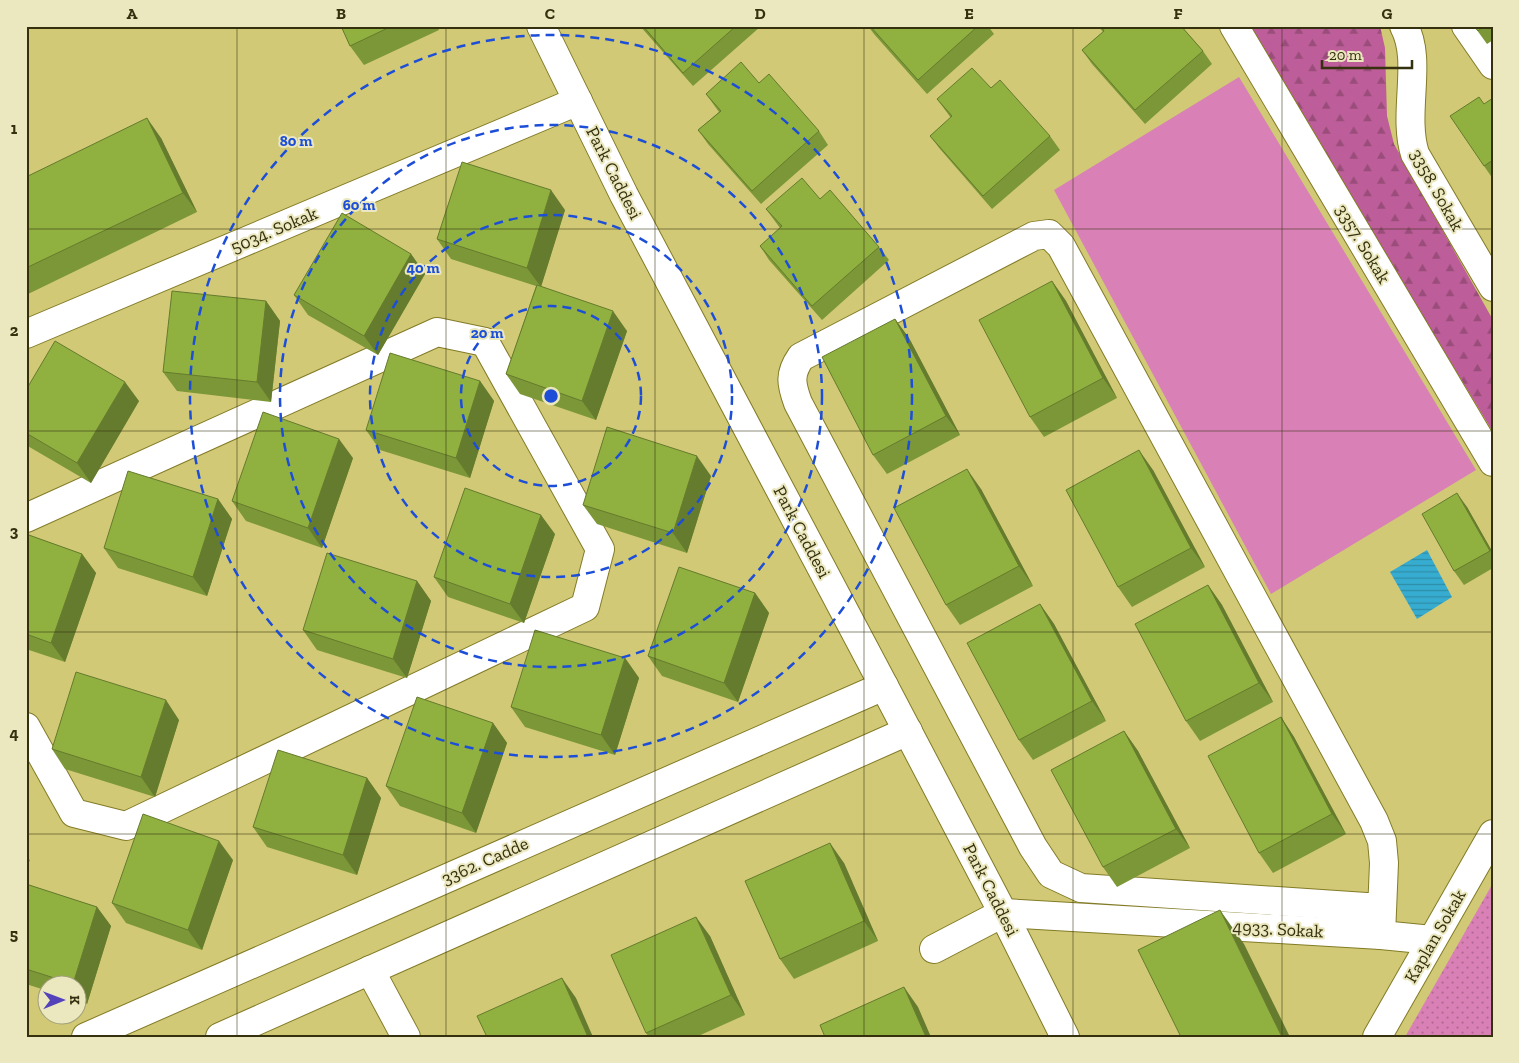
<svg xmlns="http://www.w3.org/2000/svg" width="1519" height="1063" font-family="'Zilla Slab',serif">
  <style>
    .grass { fill: #d980b6 }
    .forest { fill: url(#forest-firs) }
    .park { fill: url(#park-dots) }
    .water { fill: url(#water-rules) }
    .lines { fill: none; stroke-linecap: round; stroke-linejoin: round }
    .minor-casing { stroke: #837b26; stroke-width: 30 }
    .minor { stroke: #fff; stroke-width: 28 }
    .wall { fill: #7c9737 }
    .shaded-wall { fill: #657b2d }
    .building { fill: #90b040; stroke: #657b2d }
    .grid { fill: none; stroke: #35310e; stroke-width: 1; stroke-opacity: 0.55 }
    .ring { fill: none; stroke: #1d4ed8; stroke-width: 2.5; stroke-dasharray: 9 6 }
    .labels { text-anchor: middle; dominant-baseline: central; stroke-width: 4; stroke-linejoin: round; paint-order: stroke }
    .street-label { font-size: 18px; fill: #35310e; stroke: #ebe8c0 }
    .centre { fill: #1d4ed8; stroke: #ebe8c0; stroke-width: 2.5 }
    .ring-label { font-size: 15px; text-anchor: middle; font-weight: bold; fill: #1d4ed8; stroke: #ebe8c0; stroke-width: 4; stroke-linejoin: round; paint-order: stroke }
    .neatline { fill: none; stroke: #35310e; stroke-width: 2 }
    .grid-label { font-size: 16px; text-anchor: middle; font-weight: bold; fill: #35310e }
  </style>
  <defs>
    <pattern id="forest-firs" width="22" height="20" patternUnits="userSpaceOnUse" patternTransform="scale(1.25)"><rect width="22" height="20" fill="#bd5d99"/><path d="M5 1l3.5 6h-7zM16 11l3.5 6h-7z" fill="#9a4d7b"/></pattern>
    <pattern id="park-dots" width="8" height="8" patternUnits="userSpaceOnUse" patternTransform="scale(1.25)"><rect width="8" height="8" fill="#d980b6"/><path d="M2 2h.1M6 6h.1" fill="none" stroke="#b16992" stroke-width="1.8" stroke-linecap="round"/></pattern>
    <pattern id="water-rules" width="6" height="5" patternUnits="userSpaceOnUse" patternTransform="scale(1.25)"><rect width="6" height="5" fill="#36acd0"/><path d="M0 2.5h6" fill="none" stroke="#2e8da7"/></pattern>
  </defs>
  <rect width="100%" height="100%" fill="#d1c976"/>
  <polygon class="grass" points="1239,77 1476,470 1271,594 1054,190"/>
  <polygon class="forest" points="1247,26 1380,26 1385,48 1387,116 1394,144 1493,320 1493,432"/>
  <polygon class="park" points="1493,883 1493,1037 1405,1037"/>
  <polygon class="water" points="1427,550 1452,597 1417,619 1390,572"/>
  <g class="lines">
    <defs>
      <g id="minor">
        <polyline points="541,26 624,195 884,686 1003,913 1065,1037"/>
        <polyline points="1234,26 1493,462"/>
        <path d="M1404,26C1423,61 1402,113 1415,154L1493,287"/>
        <polyline points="1466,26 1493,65"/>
        <polyline points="26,334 578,101"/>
        <polyline points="26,518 437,332 485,342 600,549 585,607 126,826 74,813 26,727"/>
        <path d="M1381,935L1384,863L1382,841L1374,821L1061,246L1049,234L1034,236L801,357C789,374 791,384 798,403L1033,847L1051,874L1081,888L1381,908"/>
        <polyline points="934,949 1003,913 1381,935 1432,940"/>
        <polyline points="370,970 406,1037"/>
        <polyline points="86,1037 884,686"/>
        <polyline points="220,1037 908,731"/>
        <polyline points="1377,1037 1493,834"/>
      </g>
    </defs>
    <use href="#minor" class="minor-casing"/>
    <use href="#minor" class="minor"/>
  </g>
  <g class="wall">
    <polygon points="341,26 437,26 439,30 364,65 350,46"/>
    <polygon points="640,26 760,26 760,27 693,86"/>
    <polygon points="868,26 988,26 994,34 927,94 874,34"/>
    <polygon points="1098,26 1181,26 1203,51 1212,64 1145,124 1092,64 1082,50 1103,32"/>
    <polygon points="1474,26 1493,26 1493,40 1487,44"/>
    <polygon points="759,83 819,131 828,145 761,204 708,144 698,130 719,112 706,94"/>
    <polygon points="991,88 1050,136 1060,150 992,209 940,149 930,136 951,118 937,99"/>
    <polygon points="1493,98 1493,179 1484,166"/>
    <polygon points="161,138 197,212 26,295 26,177"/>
    <polygon points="820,199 879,247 889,260 822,320 769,260 760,246 780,228 766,209"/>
    <polygon points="565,210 541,286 627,331 596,420 520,394 506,374 536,286 451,259 437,239"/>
    <polygon points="411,254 425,274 378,355 308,315 294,295"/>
    <polygon points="1052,281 1066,301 1117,398 1044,437 1030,417"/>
    <polygon points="266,301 280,321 271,402 177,391 163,372"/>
    <polygon points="895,319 909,338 960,435 887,474 873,455"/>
    <polygon points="480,381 494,401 470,478 380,450 366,430"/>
    <polygon points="26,390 139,401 91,483 26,445"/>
    <polygon points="353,458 322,548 246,521 232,501"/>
    <polygon points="1153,470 1205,567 1132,607 1118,587"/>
    <polygon points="711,476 687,553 597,524 583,505"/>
    <polygon points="981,489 1033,586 960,625 946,605"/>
    <polygon points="218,499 232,519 207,596 118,568 104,548"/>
    <polygon points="1467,507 1493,553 1493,568 1464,585 1454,571"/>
    <polygon points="26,534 82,554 96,573 65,662 26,649"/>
    <polygon points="555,534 524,623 448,597 434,577"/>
    <polygon points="417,581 431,601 407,678 317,650 303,630"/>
    <polygon points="1208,585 1222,605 1273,702 1200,741 1186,721"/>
    <polygon points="755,593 769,613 738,702 662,676 648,656"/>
    <polygon points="1040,604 1054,624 1106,721 1033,760 1019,740"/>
    <polygon points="625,658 639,678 615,755 525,727 511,707"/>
    <polygon points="1281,717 1294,737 1346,834 1273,873 1259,853"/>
    <polygon points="179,720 155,797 65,769 52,749"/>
    <polygon points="493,723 507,743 476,833 400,806 386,786"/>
    <polygon points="1124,731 1138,751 1190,848 1117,887 1103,867"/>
    <polygon points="367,778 381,798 357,875 267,847 253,827"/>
    <polygon points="26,852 30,861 26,863"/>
    <polygon points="233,860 202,950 126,923 112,903"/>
    <polygon points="844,863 878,941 794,979 780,959"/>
    <polygon points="26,884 97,907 111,926 87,1004 78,1001 78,986 48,986 48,991 26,984"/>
    <polygon points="710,936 745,1015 696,1037 649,1037 646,1033"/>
  </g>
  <g class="shaded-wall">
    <polygon points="147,118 161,138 197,212 183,193"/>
    <polygon points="551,190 565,210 541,287 527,268"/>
    <polygon points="411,254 425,274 378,355 364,336"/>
    <polygon points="1052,281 1066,301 1117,398 1103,378"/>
    <polygon points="266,301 280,321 271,402 257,382"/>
    <polygon points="613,311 627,331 596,420 582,401"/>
    <polygon points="895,319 909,338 960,435 946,416"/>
    <polygon points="480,381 494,401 470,478 456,458"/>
    <polygon points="125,382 139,401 91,483 77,463"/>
    <polygon points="339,439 353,458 322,548 308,528"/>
    <polygon points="1139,450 1153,470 1205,567 1191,548"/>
    <polygon points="697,456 711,476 687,553 673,533"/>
    <polygon points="967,469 981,489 1033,586 1019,566"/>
    <polygon points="1457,493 1467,507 1493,553 1493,555"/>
    <polygon points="218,499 232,519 207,596 193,577"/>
    <polygon points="541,515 555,534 524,623 510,604"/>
    <polygon points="82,554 96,573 65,662 51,643"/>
    <polygon points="417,581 431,601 407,678 393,659"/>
    <polygon points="1208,585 1222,605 1273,702 1259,683"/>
    <polygon points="755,593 769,613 738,702 724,683"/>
    <polygon points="1040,604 1054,624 1106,721 1092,701"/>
    <polygon points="625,658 639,678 615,755 601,735"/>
    <polygon points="166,700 179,720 155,797 141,777"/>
    <polygon points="1281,717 1294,737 1346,834 1332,814"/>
    <polygon points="493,723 507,743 476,833 462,813"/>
    <polygon points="1124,731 1138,751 1190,848 1176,829"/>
    <polygon points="367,778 381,798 357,875 343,855"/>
    <polygon points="219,841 233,860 202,950 188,930"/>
    <polygon points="830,843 844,863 878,941 864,921"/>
    <polygon points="97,907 111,926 87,1004 78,990 78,986 74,986 73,984"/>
    <polygon points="1220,910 1244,944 1290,1037 1282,1037"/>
    <polygon points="696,917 710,936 745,1015 731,995"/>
    <polygon points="562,978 576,998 593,1037 588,1037"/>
    <polygon points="904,987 918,1007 931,1037 926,1037"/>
  </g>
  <g class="building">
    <polygon points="341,26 392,26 350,46"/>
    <polygon points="643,26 736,26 683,73"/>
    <polygon points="870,26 978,26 918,80"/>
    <polygon points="1101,26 1181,26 1203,51 1135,110 1082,50 1104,31"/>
    <polygon points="1474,26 1484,26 1478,31"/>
    <polygon points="741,62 759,83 769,74 819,131 752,191 698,130 721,111 706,94"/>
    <polygon points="972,68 991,88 1000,80 1050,136 983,196 930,136 952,116 937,99"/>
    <polygon points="1479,97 1484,104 1493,98 1493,160 1484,166 1450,116"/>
    <polygon points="147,118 183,193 26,268 26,177"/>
    <polygon points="462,162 551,190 527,268 437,239"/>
    <polygon points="802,178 820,199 830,190 879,247 812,306 760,246 782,226 766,209"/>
    <polygon points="342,213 411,254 364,336 294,295"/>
    <polygon points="1052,281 1103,378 1030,417 979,320"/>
    <polygon points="537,285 613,311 582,401 506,374"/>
    <polygon points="172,291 266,301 257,382 163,372"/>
    <polygon points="895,319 946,416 873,455 822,357"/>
    <polygon points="55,341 125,382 77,463 26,433 26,390"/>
    <polygon points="390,353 480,381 456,458 366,430"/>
    <polygon points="263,412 339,439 308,528 232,501"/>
    <polygon points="607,427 697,456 673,533 583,505"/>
    <polygon points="1139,450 1191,548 1118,587 1066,490"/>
    <polygon points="967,469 1019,566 946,605 894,508"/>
    <polygon points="128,471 218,499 193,577 104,548"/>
    <polygon points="465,488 541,515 510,604 434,577"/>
    <polygon points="1457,493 1490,551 1454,571 1422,514"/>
    <polygon points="26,534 82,554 51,643 26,634"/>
    <polygon points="327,553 417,581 393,659 303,630"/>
    <polygon points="679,567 755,593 724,683 648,656"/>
    <polygon points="1208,585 1259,683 1186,721 1135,624"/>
    <polygon points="1040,604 1092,701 1019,740 967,643"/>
    <polygon points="535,630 625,658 601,735 511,707"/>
    <polygon points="76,672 166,700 141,777 52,749"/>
    <polygon points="417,697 493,723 462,813 386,786"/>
    <polygon points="1281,717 1332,814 1259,853 1208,756"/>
    <polygon points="1124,731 1176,829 1103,867 1051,770"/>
    <polygon points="278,750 367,778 343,855 253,827"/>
    <polygon points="143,814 219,841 188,930 112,903"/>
    <polygon points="830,843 864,921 780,959 745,881"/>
    <polygon points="26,884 97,907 73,984 26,969"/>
    <polygon points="1220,910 1282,1037 1181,1037 1138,950"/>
    <polygon points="696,917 731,995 646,1033 611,955"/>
    <polygon points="562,978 588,1037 487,1037 477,1016"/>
    <polygon points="904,987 926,1037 825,1037 820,1025"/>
  </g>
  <path class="grid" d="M237,26V1037M446,26V1037M655,26V1037M864,26V1037M1073,26V1037M1282,26V1037M26,229H1493M26,431H1493M26,632H1493M26,834H1493"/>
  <g class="ring">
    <circle cx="551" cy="396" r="90"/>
    <circle cx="551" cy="396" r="181"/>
    <circle cx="551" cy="396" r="271"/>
    <circle cx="551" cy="396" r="361"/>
  </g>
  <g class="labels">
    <g class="street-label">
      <text transform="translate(614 173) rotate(63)">Park Caddesi</text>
      <text transform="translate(1437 190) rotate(61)">3358. Sokak</text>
      <text transform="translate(274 230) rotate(-23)">5034. Sokak</text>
      <text transform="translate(1363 244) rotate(59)">3357. Sokak</text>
      <text transform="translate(802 532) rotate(62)">Park Caddesi</text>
      <text transform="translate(485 861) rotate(-24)">3362. Cadde</text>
      <text transform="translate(991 890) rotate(63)">Park Caddesi</text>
      <text transform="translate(1278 929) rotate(3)">4933. Sokak</text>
      <text transform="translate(1435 936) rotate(-60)">Kaplan Sokak</text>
    </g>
  </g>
  <circle cx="551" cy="396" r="8" class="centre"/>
  <g class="ring-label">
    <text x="296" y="146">80 m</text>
    <text x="359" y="210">60 m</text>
    <text x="423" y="273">40 m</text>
    <text x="487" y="338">20 m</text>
  </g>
  <rect width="1519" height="1063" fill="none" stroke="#ebe8c0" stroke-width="55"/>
  <g transform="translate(62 1000) rotate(89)"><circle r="24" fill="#ebe8c0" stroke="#a29f79"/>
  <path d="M0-4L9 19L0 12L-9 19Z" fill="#5342ba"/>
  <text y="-8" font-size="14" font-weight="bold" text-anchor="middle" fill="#35310e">K</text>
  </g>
  <path d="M1322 60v8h90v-8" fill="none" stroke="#35310e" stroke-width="2.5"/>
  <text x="1329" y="60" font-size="15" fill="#35310e" stroke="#ebe8c0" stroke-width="4" paint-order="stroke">20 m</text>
  <rect x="28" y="28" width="1464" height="1008" class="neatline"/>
  <g class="grid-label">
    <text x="132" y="19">A</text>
    <text x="341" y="19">B</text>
    <text x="550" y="19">C</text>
    <text x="760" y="19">D</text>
    <text x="969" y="19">E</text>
    <text x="1178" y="19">F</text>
    <text x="1387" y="19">G</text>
    <text x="14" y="134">1</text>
    <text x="14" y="336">2</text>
    <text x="14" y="537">3</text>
    <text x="14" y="739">4</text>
    <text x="14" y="940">5</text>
  </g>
</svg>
